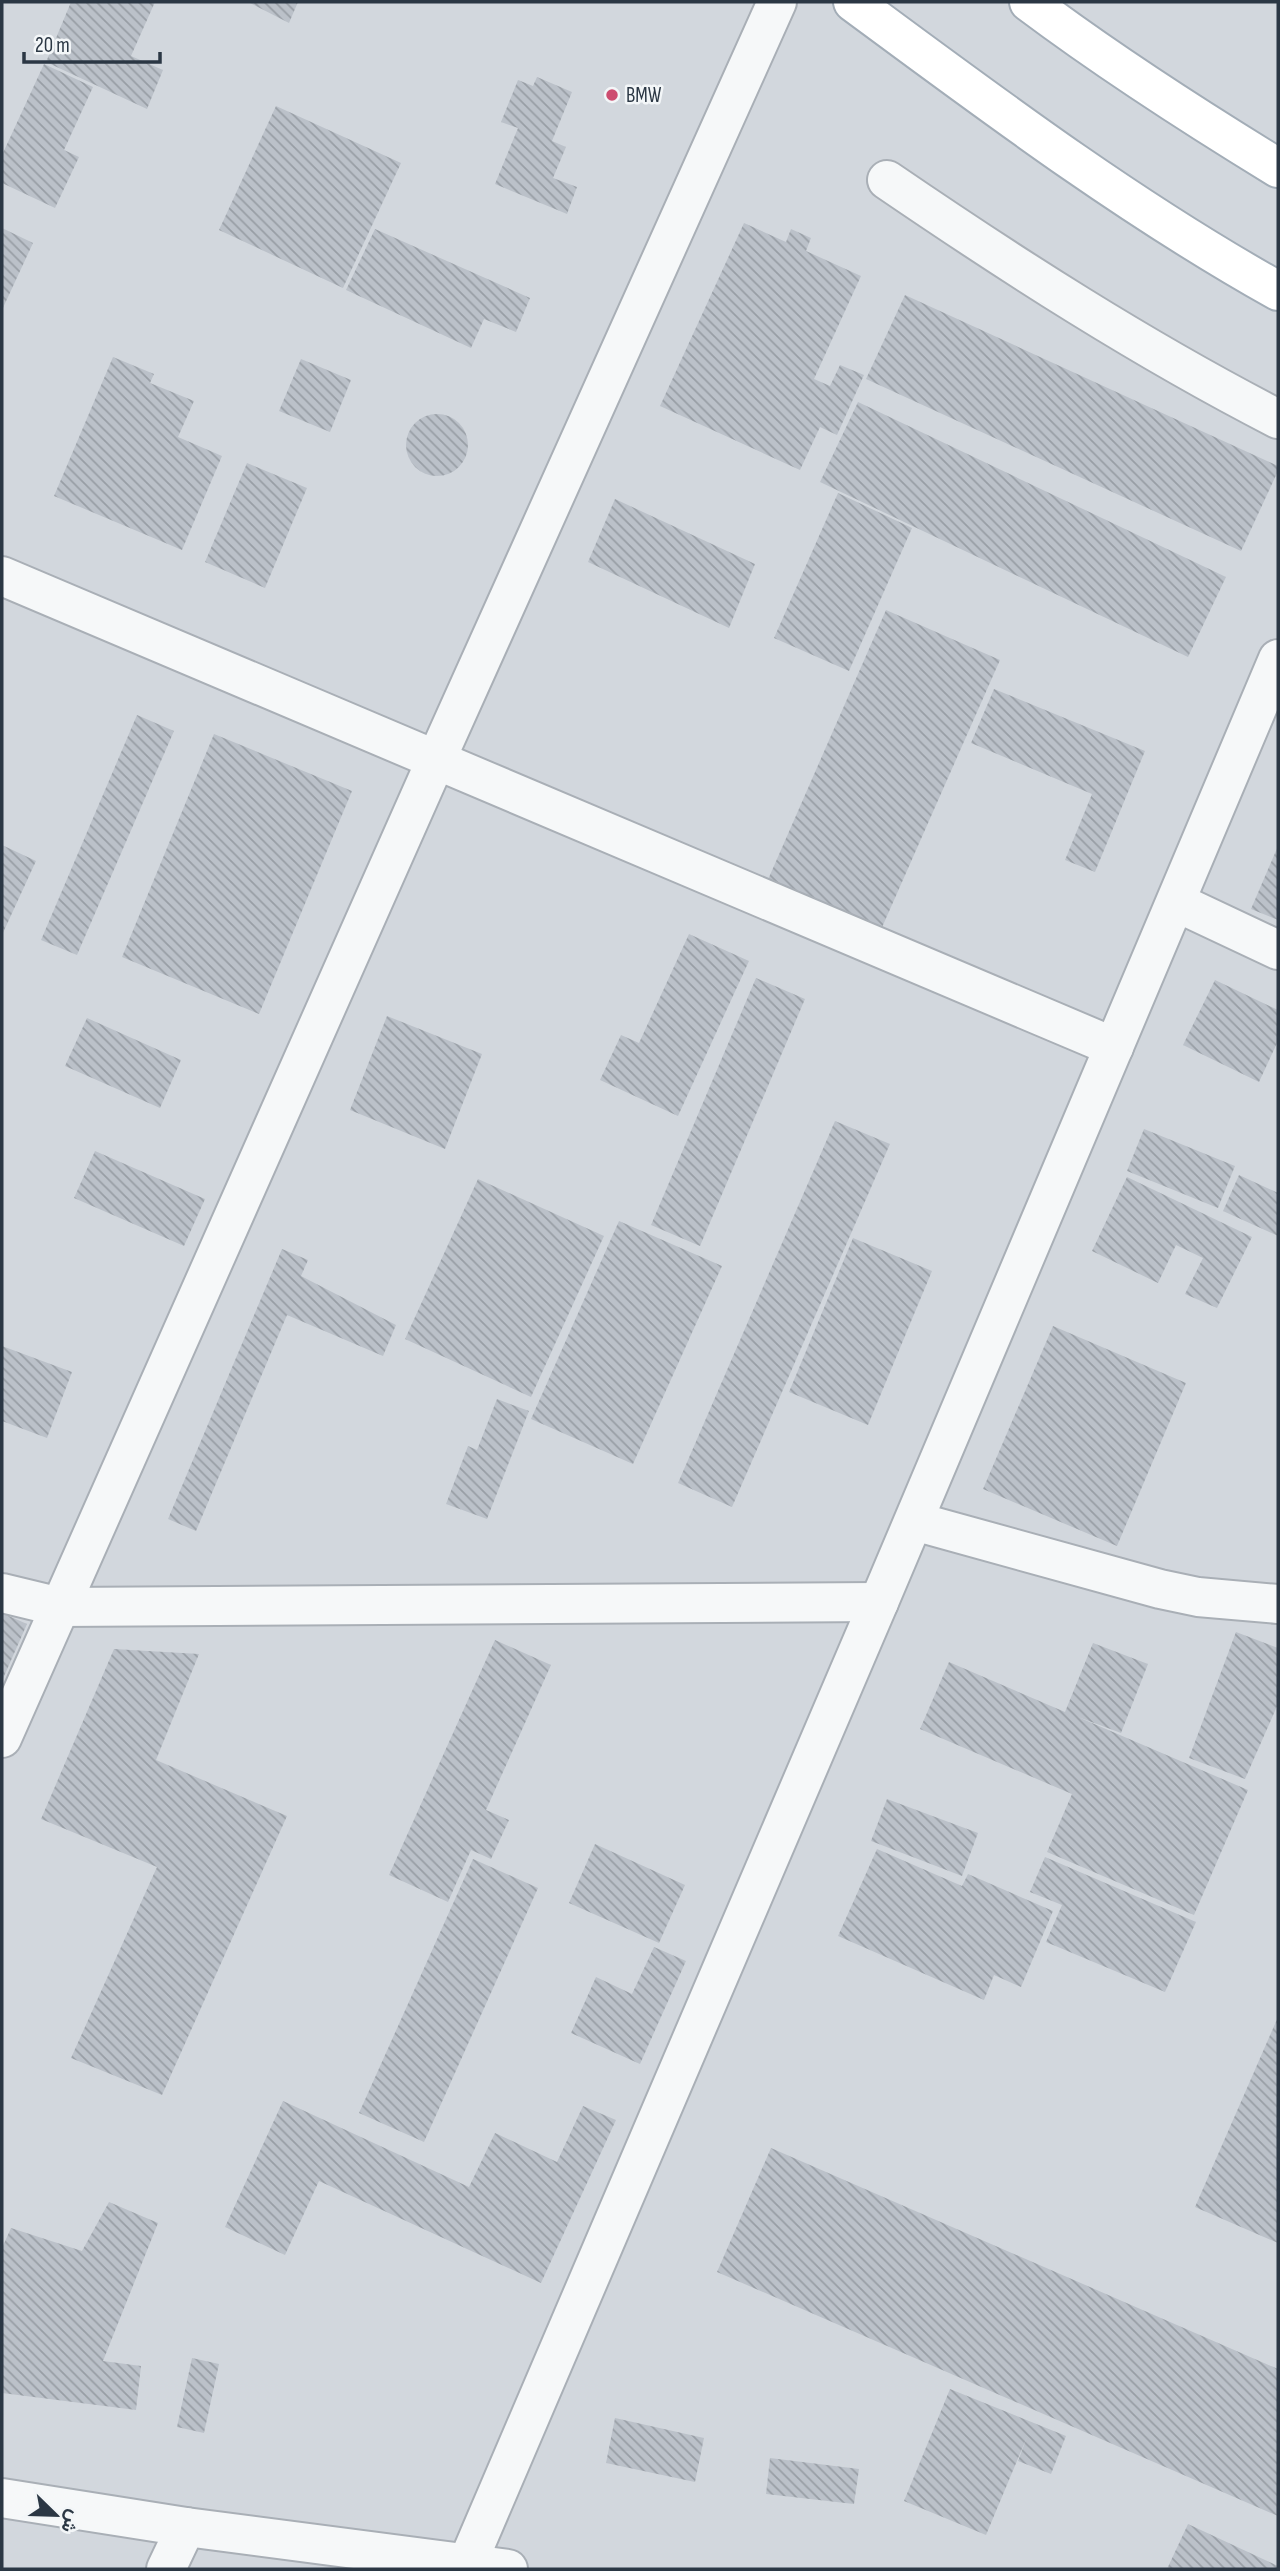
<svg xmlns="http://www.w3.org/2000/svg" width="1280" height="2571" font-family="'Sofia Sans Condensed',Vazirmatn,sans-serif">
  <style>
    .built { fill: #d2d7dd }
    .building { fill: url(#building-back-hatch) }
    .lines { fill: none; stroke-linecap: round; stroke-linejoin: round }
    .minor-casing { stroke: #a9afb6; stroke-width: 42 }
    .primary-casing { stroke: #a3adb7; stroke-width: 42 }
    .minor { stroke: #f6f8f9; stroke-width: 38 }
    .primary { stroke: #fff; stroke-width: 38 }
    .poi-dot { fill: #cd4c6f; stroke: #f3f6f8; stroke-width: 2.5 }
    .labels { text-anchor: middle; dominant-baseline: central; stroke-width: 5; stroke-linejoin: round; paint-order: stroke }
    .poi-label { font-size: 21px; fill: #2b3744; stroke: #f3f6f8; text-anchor: start }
  </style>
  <defs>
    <pattern id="building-back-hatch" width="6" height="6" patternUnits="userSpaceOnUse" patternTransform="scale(1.75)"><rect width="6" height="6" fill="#bbc1c9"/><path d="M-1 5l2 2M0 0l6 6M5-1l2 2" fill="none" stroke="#989ea5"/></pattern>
  </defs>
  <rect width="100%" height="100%" fill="#e4e8eb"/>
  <rect class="built" x="2" y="2" width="1276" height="2567"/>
  <g class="building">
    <polygon points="71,2 155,2 131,56 163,70 147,109 46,62"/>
    <polygon points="248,2 298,2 289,23"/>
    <polygon points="44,64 93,87 64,150 79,157 55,208 2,183 2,155"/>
    <polygon points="537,77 572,92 552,141 566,147 553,178 577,187 567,214 495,184 518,128 501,122 518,80 533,86"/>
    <polygon points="276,106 401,163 343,288 219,230"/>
    <polygon points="744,223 786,242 791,229 811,238 806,251 861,276 814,379 830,386 840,365 864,375 837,435 820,427 800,470 660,406"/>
    <polygon points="2,228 33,243 2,310"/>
    <polygon points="375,229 530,298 516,332 484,319 471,348 346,290"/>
    <polygon points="905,295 1278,466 1278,471 1241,551 866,379"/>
    <polygon points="113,357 154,374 150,383 194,401 178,437 222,456 182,550 54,496"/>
    <polygon points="301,359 351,380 330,432 279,411"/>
    <polygon points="858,402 1226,577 1188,657 820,482"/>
    <circle cx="437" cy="445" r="31"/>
    <polygon points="247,463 307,488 265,588 205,562"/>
    <polygon points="838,493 912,528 849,671 774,638"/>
    <polygon points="615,499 755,564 729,628 588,562"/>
    <polygon points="886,610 1000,660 876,941 763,891"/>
    <polygon points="994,689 1145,751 1095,872 1065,860 1092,794 971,743"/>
    <polygon points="137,715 174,731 77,955 41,940"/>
    <polygon points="214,734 352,791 259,1014 122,957"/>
    <polygon points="2,845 36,861 2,935"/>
    <polygon points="1278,846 1278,920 1251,909"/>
    <polygon points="689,934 749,961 678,1116 600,1080 621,1035 639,1043"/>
    <polygon points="756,978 805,999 700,1246 651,1225"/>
    <polygon points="1215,980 1278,1010 1278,1041 1259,1082 1183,1045"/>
    <polygon points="387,1016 482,1054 445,1149 350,1110"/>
    <polygon points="87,1018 181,1060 160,1108 65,1066"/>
    <polygon points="835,1121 890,1144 732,1507 678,1483"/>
    <polygon points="1144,1129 1235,1166 1218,1208 1127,1171"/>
    <polygon points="95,1151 205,1199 184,1246 74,1198"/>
    <polygon points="1239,1175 1278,1193 1278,1236 1223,1211"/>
    <polygon points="1127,1177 1252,1237 1217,1308 1185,1294 1203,1258 1176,1245 1158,1283 1092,1251"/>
    <polygon points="478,1179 604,1236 531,1397 405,1339"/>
    <polygon points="619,1221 722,1266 633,1464 531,1419"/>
    <polygon points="853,1238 932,1271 868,1425 789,1392"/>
    <polygon points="282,1249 308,1260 301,1276 396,1325 383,1356 287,1315 196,1531 168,1519"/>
    <polygon points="1053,1326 1186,1383 1117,1546 983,1489"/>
    <polygon points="2,1346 72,1372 47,1438 2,1421"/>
    <polygon points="497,1399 529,1411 487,1519 446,1504 468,1446 477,1450"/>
    <polygon points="2,1613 27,1624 2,1681"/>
    <polygon points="1236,1632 1278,1648 1278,1704 1245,1779 1189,1758"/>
    <polygon points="495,1640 551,1665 486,1810 509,1820 491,1859 471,1850 448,1902 389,1875"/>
    <polygon points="1093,1643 1148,1664 1121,1733 1078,1717 1248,1790 1194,1915 1047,1852 1072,1794 920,1729 949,1662 1065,1712"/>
    <polygon points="114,1649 199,1654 156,1760 287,1816 162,2095 71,2058 157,1867 41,1819"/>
    <polygon points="887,1799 978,1833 962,1876 871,1841"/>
    <polygon points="595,1844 685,1885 659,1943 569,1903"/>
    <polygon points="877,1849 962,1886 968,1874 1053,1911 1021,1987 994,1975 984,2000 838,1936"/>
    <polygon points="1045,1857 1196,1922 1165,1992 1046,1942 1062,1905 1030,1892"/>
    <polygon points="473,1859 538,1888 424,2142 359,2113"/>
    <polygon points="654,1947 686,1961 640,2064 571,2033 596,1977 632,1994"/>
    <polygon points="1278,2017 1278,2243 1195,2207"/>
    <polygon points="283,2101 469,2187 495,2133 557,2162 583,2106 616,2120 541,2283 319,2181 285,2255 225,2227"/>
    <polygon points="771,2148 1278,2369 1278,2516 717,2272"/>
    <polygon points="109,2202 158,2223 103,2361 141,2366 136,2410 2,2393 2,2248 11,2228 82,2251"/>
    <polygon points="192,2358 219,2364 204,2433 177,2427"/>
    <polygon points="950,2389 1066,2436 1051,2474 1018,2461 1027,2437 986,2535 904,2501"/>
    <polygon points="615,2418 704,2438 695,2482 606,2463"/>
    <polygon points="770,2458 859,2469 854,2504 766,2494"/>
    <polygon points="1188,2524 1278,2566 1278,2569 1167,2569"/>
  </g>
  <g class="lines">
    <defs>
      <g id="minor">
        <path d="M887,180C1013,266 1142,349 1278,419"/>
        <polyline points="2,576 1114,1047"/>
        <polyline points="1176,902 1278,950"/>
        <polyline points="914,1521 1160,1589 1198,1597 1278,1604"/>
        <polyline points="2,1593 60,1607 879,1602"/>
        <polyline points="2,1738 436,760 777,2"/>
        <polyline points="2,2498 186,2527 508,2569"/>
        <polyline points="467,2564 879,1602 1278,659"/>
        <polyline points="166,2569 186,2527"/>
      </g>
      <g id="primary">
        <path d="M853,2C991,104 1128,207 1278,291"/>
        <path d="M1029,2C1109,62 1193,116 1278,168"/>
      </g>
    </defs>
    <use href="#minor" class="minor-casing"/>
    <use href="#primary" class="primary-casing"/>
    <use href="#minor" class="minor"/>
    <use href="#primary" class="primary"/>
  </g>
  <circle class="poi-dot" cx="612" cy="95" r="7"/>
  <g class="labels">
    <g class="poi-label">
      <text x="626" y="95">BMW</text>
    </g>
  </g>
  <rect width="1280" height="2571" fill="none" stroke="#2b3744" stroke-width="7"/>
  <g transform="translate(56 2515) rotate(113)" stroke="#f3f6f8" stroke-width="5" paint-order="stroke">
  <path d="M0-5L12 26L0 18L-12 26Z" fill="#2b3744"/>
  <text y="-10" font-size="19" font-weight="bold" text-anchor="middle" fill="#2b3744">ش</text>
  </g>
  <path d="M24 52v10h136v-10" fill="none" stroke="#2b3744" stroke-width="3.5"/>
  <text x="35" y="52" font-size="21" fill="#2b3744" stroke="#f3f6f8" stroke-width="5" paint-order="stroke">20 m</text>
</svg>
